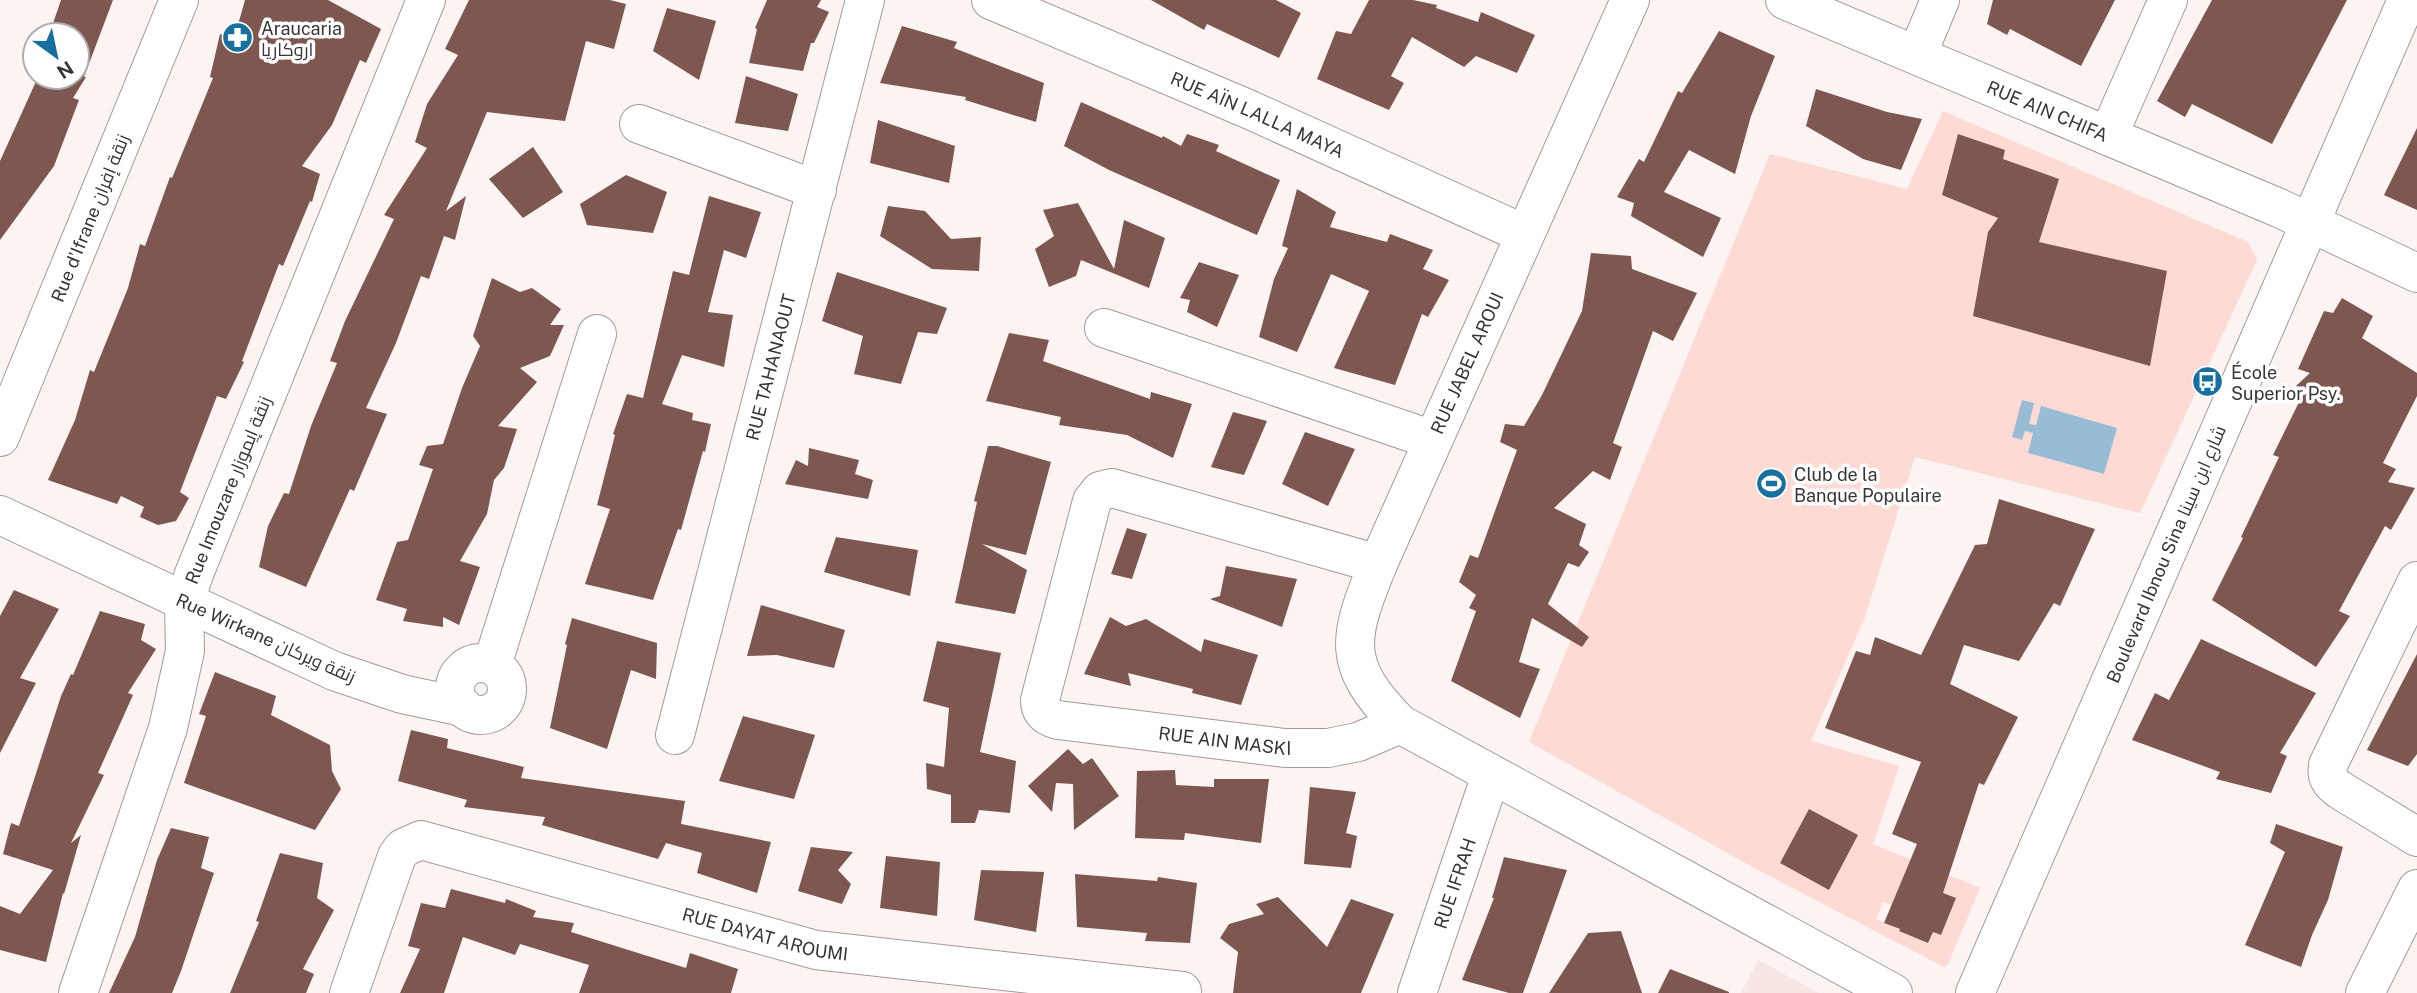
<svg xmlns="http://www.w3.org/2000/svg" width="2417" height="993" font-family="'Public Sans',Cairo,sans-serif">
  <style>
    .built { fill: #f7e6e3 }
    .green { fill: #fedad5; fill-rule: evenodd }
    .water { fill: #98bcd6 }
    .building { fill: #7e5751 }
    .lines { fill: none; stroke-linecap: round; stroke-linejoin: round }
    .minor-casing { stroke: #a29b9a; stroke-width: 40 }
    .major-casing { stroke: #a29b9a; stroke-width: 40 }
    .minor { stroke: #fff; stroke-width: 38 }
    .major { stroke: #fff; stroke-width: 38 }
    .labels { text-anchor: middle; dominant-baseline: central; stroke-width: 7; stroke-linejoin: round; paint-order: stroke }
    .poi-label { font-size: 18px; fill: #383534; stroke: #fff; text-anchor: start }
    .street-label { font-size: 18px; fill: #383534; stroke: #fff }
  </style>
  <rect width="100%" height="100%" fill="#fcf4f2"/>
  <polygon class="built" points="1758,960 1819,993 1741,993"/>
  <path class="green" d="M1943,111L2248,242L2257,260L2140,513L1915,457L1865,617L1811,741L1899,766L1873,844L1980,888L1948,964L1944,967L1756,869L1529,742L1770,154L1907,189ZM1809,809L1858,835L1829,889L1780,863ZM1883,902L1892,905L1941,935L1933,932L1928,943L1876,919Z"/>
  <polygon class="water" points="2022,400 2034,403 2029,424 2036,425 2041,406 2117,428 2104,474 2028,453 2033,433 2025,431 2022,440 2012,437"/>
  <g class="building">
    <polygon points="61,0 113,0 84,77 86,77 73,98 79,100 54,166 0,240 0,161 38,77 77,77 77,35 49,35"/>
    <polygon points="245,0 328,0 381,29 366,63 360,60 332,125 302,166 320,174 312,202 310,201 283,266 279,264 242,361 244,362 226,399 217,396 180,492 189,498 176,521 158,525 140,517 144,507 121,496 117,504 48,480 75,420 90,370 94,372 128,288 140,244 145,246 170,177 172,178 213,78 210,77 220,34 234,39"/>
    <polygon points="469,0 610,0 626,4 614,49 586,41 565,121 487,112 446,211 466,196 455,240 444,236 429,279 421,276 396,343 366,408 387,414 354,491 350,489 306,587 259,567 268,526 284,493 289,494 311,426 337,363 330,361 345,321 394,219 384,215 427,148 415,142 427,104 458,55 445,49"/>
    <polygon points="767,0 821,0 817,7 829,12 814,43 811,43 803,71 749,63 757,29 755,28"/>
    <polygon points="1151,0 1276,0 1301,13 1279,58 1207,24 1204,30"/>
    <polygon points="1369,0 1413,0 1437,5 1436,8 1478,22 1481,12 1535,35 1517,73 1476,56 1464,67 1412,37 1391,76 1404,83 1389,110 1317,79 1336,31 1351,34"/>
    <polygon points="1993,0 2115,0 2081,66 2010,29 2007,35 1987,24"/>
    <polygon points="2212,0 2347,0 2272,144 2192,104 2185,117 2157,101"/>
    <polygon points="667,8 716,21 699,80 653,51"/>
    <polygon points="902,26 957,42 954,48 1044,83 1036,122 965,100 966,97 880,83"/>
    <polygon points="1719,31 1775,56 1751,116 1735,174 1689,150 1664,192 1721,218 1703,257 1631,216 1634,203 1617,197 1639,159 1644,162 1678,91 1682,93"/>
    <polygon points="746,76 798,94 788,131 735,123"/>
    <polygon points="1816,89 1887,112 1922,119 1901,170 1863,159 1806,126"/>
    <polygon points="1081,102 1162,138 1163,136 1181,146 1187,134 1219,145 1216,151 1280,180 1257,235 1109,170 1064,146"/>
    <polygon points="878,120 955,146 949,183 870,163"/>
    <polygon points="2417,128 2417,210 2384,195"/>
    <polygon points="1958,134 2005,150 2003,159 2059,179 2039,242 2167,271 2150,366 1973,316 1988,232 1998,218 1942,195"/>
    <polygon points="533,147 563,192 523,218 489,179"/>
    <polygon points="626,175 667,192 653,233 587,225 580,204"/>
    <polygon points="1297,189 1336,212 1330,227 1387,242 1390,234 1433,250 1423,269 1449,280 1428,317 1422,314 1395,385 1334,368 1369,291 1331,274 1297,352 1259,337 1274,279 1288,248 1282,246"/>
    <polygon points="709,196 761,212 746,258 724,250 708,312 733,315 724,367 682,355 662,404 693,413 692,420 711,424 705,452 703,451 681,530 678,529 653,600 585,584 610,509 597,505 615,435 613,434 627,394 643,398 673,271 689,275"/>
    <polygon points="1078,203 1114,269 1124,220 1165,238 1149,288 1081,260 1076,276 1049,287 1035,249 1054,236 1043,210"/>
    <polygon points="888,206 925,211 951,239 981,237 979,271 932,269 880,236"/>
    <polygon points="1591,253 1631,256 1632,269 1697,293 1673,341 1653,331 1613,443 1622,447 1610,480 1593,471 1554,508 1586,524 1579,545 1589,552 1579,567 1568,563 1548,604 1589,637 1582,647 1532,618 1519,662 1540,669 1520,718 1451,681 1476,611 1469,608 1476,595 1459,582 1470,555 1478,558 1517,450 1500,442 1505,424 1524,426 1542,395 1582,311"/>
    <polygon points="1199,262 1239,275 1217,327 1187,312 1190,300 1180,298"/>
    <polygon points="837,272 947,308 937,334 918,332 901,384 854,374 863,336 822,321"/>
    <polygon points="492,278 520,292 532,288 561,309 550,325 564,325 550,356 520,368 537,382 498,426 517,429 504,468 494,480 487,514 460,561 480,567 459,625 443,617 443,627 403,621 407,609 376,600 397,542 408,540 433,469 419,465 427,446 443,444 462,388 480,346 473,336"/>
    <polygon points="2342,298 2373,316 2362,338 2417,373 2417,396 2383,463 2396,469 2388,482 2415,488 2391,530 2385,526 2339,611 2350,616 2316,667 2212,600 2243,538 2241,537 2279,457 2273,455 2305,390 2296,386 2310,373 2298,369 2324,311 2333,313"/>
    <polygon points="1009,333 1049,340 1043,361 1150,399 1151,392 1192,404 1173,458 1127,435 1059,425 1061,417 986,401"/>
    <polygon points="1233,412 1267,421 1244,475 1211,467"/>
    <polygon points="1305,432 1355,449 1328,506 1282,484"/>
    <polygon points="988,446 997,446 1051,462 1026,555 982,544 1027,570 1015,614 955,603 977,502 974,501"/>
    <polygon points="809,448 859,460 855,474 873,480 868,499 785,484 796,460 808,466"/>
    <polygon points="1999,499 2095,529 2060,606 2054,603 2019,661 1964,645 1950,684 2018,717 1984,785 1979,783 1943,893 1956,898 1941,935 1933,932 1928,943 1899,931 1900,929 1884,923 1917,844 1892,834 1921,762 1825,728 1856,651 1870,655 1875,637 1921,655 1975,545 1987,544"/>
    <polygon points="1127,528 1147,534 1132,579 1111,574"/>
    <polygon points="836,537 918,550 910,596 824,572"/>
    <polygon points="1226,566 1297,579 1282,627 1210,599 1220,596"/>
    <polygon points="14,590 59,609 20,678 36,683 0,753 0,616"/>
    <polygon points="761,605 845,630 834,668 777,655 747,656"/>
    <polygon points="100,611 145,624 141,640 156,649 128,693 133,695 98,773 104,775 71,843 81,835 64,894 63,893 46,962 0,950 0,906 20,914 53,870 3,854 11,823 19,826 61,696 71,674 73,675"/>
    <polygon points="1110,617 1126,626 1146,619 1201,652 1204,639 1258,655 1241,705 1192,693 1193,689 1128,673 1131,686 1084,674"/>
    <polygon points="572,618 657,643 656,679 631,670 607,749 550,728 567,645 565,644"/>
    <polygon points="2201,639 2316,693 2280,753 2287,756 2271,793 2216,779 2220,772 2132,740 2155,693 2169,700"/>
    <polygon points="937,641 1001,653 980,752 1016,761 1010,813 979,810 975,823 951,823 951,795 927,789 926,763 944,767 949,708 923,701"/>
    <polygon points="2417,654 2417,754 2408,766 2367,750"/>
    <polygon points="215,672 276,696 271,715 330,745 332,771 341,789 315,830 184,783 206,716 199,714"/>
    <polygon points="743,716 815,735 794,799 719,781"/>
    <polygon points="411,730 448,739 447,748 524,767 521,778 685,801 681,824 771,842 757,893 697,873 702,853 666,843 658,859 542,825 545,817 464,807 467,800 398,781"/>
    <polygon points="1068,749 1083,764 1092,758 1119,796 1074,830 1073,784 1056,783 1052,812 1028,786"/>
    <polygon points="1175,770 1176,785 1214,787 1214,779 1269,779 1261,843 1185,833 1184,840 1135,838 1137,771"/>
    <polygon points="1310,787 1356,792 1346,833 1357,836 1351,868 1304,864"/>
    <polygon points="1809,809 1858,835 1829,890 1780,863"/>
    <polygon points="2276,824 2343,847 2328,900 2312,935 2301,967 2245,945 2285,852 2270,843"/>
    <polygon points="171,828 209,837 201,868 214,873 181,971 172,993 109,993 135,937 157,860"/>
    <polygon points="811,847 853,852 838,870 851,884 842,904 798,891"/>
    <polygon points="280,853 323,863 317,898 334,910 303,969 314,974 306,993 230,993 259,922 256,921"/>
    <polygon points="886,856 940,862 937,916 880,908"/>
    <polygon points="1504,857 1567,870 1523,993 1509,993 1462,980 1494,898 1492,898"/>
    <polygon points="981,870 1044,872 1036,932 974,920"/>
    <polygon points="1075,874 1157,881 1158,877 1197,883 1190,943 1145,941 1147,933 1077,927"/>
    <polygon points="451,889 505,903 506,899 536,911 533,917 574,923 571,932 686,968 690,953 738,969 731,993 579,993 589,965 520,944 515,955 463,937 444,993 400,993 420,949 408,946 421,903 445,908"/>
    <polygon points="1278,897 1327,947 1351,899 1394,914 1361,993 1233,993 1238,952 1220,938 1229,924 1264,914 1256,904"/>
    <polygon points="1621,931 1642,993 1549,993 1588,933"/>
    <polygon points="1670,969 1729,992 1729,993 1658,993"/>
  </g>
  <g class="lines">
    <defs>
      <g id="minor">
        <path id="s1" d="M991,0L1248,109L1524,234"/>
        <path d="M1630,0L1378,564C1348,638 1340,664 1400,724L1893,993"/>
        <path id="s2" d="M1785,0L2279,208L2417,273"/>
        <polyline points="1917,55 1940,0"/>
        <polyline points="639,124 817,190"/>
        <polyline points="2108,136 2168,0"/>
        <polyline points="1104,328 1433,440"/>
        <polyline points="0,437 179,0"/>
        <polyline points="0,515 334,671 402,694 463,707"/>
        <path id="s3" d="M1378,564L1112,488L1100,491L1092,501L1040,700C1040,712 1047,717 1058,720L1285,748H1328L1358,742L1400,724"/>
        <path d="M2417,581L2328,765C2326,777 2330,783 2340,790L2417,837"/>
        <circle cx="481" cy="689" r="26"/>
        <polyline points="492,665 597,334"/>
        <path id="s4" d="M675,735L865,0"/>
        <polyline points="78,993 168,728 185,651 184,603 194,574 426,0"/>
        <path id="s5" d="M349,993L397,856L403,848L421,840L816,950L1182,991"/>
        <path id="s6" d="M1417,993L1491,775"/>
        <polyline points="2365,993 2417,889"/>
      </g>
      <polyline id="major" points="1975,993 2407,0"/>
    </defs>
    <use href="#minor" class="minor-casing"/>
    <use href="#major" class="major-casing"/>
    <use href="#minor" class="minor"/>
    <use href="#major" class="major"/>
  </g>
  <defs>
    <symbol id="pharmacy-disc" viewBox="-11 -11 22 22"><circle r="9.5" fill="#18709f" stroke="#fff"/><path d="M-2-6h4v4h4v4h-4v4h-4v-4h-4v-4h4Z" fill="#fff"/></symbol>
    <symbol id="bus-disc" viewBox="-11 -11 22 22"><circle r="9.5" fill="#18709f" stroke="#fff"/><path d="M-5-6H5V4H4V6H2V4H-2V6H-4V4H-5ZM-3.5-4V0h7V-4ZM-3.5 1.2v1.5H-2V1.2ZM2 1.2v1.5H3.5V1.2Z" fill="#fff"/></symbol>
    <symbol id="stadium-disc" viewBox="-11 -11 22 22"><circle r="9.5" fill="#18709f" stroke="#fff"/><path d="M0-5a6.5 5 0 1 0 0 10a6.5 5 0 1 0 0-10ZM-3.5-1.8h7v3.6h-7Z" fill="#fff"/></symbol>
  </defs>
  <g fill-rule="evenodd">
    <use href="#pharmacy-disc" x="220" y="20" width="35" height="35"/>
    <use href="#bus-disc" x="2190" y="364" width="35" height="35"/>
    <use href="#stadium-disc" x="1754" y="466" width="35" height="35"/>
  </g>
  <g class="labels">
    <g class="poi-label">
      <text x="261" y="28">Araucaria<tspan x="261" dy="21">اروكاريا</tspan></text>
      <text x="2231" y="372">École<tspan x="2231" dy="21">Superior Psy.</tspan></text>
      <text x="1794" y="474">Club de la<tspan x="1794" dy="21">Banque Populaire</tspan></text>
    </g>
    <g class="street-label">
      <text stroke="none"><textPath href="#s2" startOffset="285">RUE AIN CHIFA</textPath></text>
      <text stroke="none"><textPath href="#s1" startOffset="290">RUE AÏN LALLA MAYA</textPath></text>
      <text transform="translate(90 218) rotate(-68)">Rue d'Ifrane زنقة إفران</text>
      <text transform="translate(1467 363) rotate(-66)">RUE JABEL AROUI</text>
      <text stroke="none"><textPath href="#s4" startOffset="380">RUE TAHANAOUT</textPath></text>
      <text transform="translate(228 490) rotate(-68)">Rue Imouzare زنقة إيموزار</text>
      <text transform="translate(2166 554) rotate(-67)">Boulevard Ibnou Sina شارع ابن سينا</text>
      <text transform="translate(266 638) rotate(24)">Rue Wirkane زنقة ويركان</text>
      <text stroke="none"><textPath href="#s3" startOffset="705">RUE AIN MASKI</textPath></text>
      <text stroke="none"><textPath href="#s6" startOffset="116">RUE IFRAH</textPath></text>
      <text stroke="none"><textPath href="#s5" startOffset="532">RUE DAYAT AROUMI</textPath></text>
    </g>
  </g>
  <g transform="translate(56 56) rotate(147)"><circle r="33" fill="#ffffff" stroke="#afaeae" stroke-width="2"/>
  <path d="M0-5L12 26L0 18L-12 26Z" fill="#18709f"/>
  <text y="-10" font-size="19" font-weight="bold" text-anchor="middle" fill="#383534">N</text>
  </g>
</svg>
